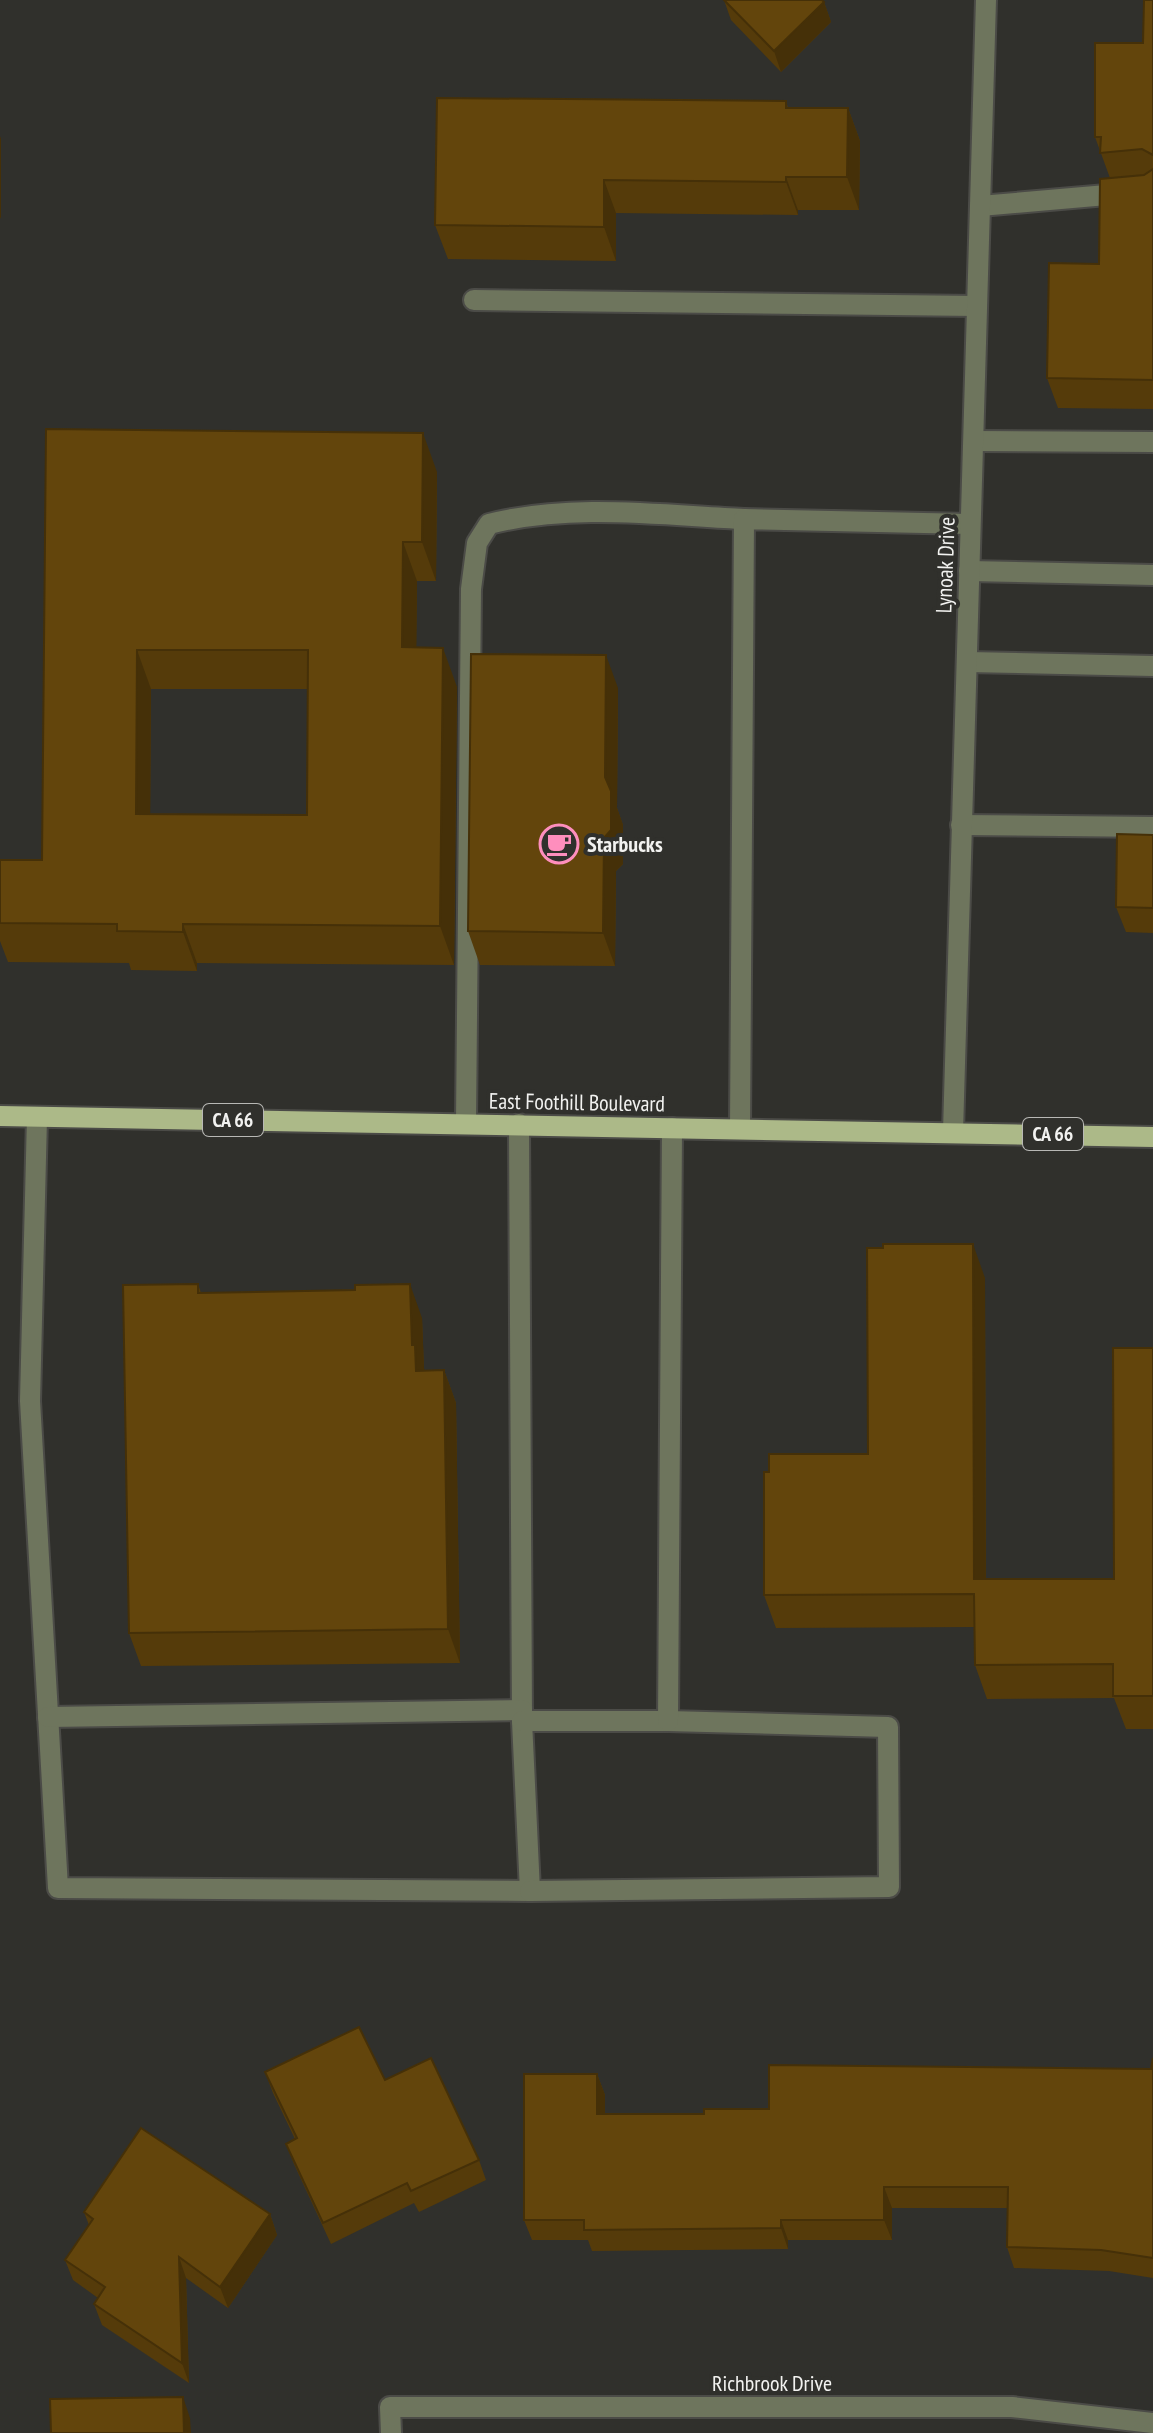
<svg xmlns="http://www.w3.org/2000/svg" width="1153" height="2433" font-family="'PT Sans Narrow',sans-serif">
  <style>
    .lines { fill: none; stroke-linecap: round; stroke-linejoin: round }
    .minor-casing { stroke: #4b4b47; stroke-width: 24 }
    .major-casing { stroke: #4b4b47; stroke-width: 24 }
    .minor { stroke: #6e755d; stroke-width: 20 }
    .major { stroke: #acb988; stroke-width: 20 }
    .wall { fill: #553b0a; fill-rule: evenodd }
    .shaded-wall { fill: #453008 }
    .building { fill: #63450c; stroke: #453008; stroke-width: 2; fill-rule: evenodd }
    .labels { text-anchor: middle; dominant-baseline: central; stroke-width: 8; stroke-linejoin: round; paint-order: stroke }
    .shield { fill: #30302c; stroke: #b8b8b5; stroke-width: 2 }
    .shield-label { font-size: 20px; font-weight: bold; fill: #f2f2f0 }
    .street-label { font-size: 22px; fill: #f2f2f0; stroke: #30302c }
    .poi-label { font-size: 22px; font-weight: bold; fill: #f2f2f0; stroke: #30302c; text-anchor: start }
  </style>
  <rect width="100%" height="100%" fill="#30302c"/>
  <g class="lines">
    <defs>
      <g id="minor">
        <polyline points="980,206 1153,191"/>
        <polyline points="474,300 977,306"/>
        <polyline points="974,441 1153,442"/>
        <polyline points="969,571 1153,575"/>
        <polyline points="967,662 1153,666"/>
        <polyline points="961,825 1153,827"/>
        <polyline points="37,1117 30,1401 58,1888 530,1891 522,1721 519,1124"/>
        <path d="M466,1123L471,589L477,543L489,524C571,503 661,515 744,519"/>
        <polyline points="740,1129 744,519 970,524"/>
        <polyline points="953,1132 986,0"/>
        <polyline points="48,1717 522,1710"/>
        <polyline points="522,1721 668,1721 888,1727 889,1887 530,1891"/>
        <polyline points="668,1721 672,1128"/>
        <polyline points="391,2433 390,2407 1012,2407 1153,2423"/>
      </g>
      <polyline id="major" points="0,1116 1153,1137"/>
    </defs>
    <use href="#minor" class="minor-casing"/>
    <use href="#major" class="major-casing"/>
    <use href="#minor" class="minor"/>
    <use href="#major" class="major"/>
  </g>
  <g class="wall">
    <polygon points="724,0 824,2 831,22 781,72 731,20"/>
    <polygon points="1153,0 1153,409 1058,408 1047,378 1099,264 1110,178 1095,137 1143,43"/>
    <polygon points="786,101 788,108 848,108 860,141 859,210 798,210 798,215 616,213 616,261 448,259 435,225"/>
    <path d="M46,429L437,472L436,581H417L416,648L457,687L454,965L197,963V971L131,970L129,963L8,962L0,941V860H42ZM151,689H308L307,815L150,814Z"/>
    <polygon points="618,688 617,808 623,825 623,864 616,871 615,966 480,965 468,931"/>
    <polygon points="1153,835 1153,933 1126,932 1116,907"/>
    <polygon points="985,1278 986,1579 1114,1579 1153,1348 1153,1729 1126,1729 1114,1698 987,1699 975,1665 974,1627 776,1628 764,1595 769,1472 868,1454"/>
    <polygon points="198,1284 201,1293 422,1318 424,1370 444,1370 456,1403 460,1663 141,1666 129,1633"/>
    <polygon points="1153,2058 1153,2278 1109,2271 1014,2268 1007,2247 1008,2208 892,2208 892,2240 788,2240 788,2249 592,2251 588,2240 532,2240 524,2220 597,2074 605,2095 605,2114 704,2114 769,2109 1151,2069"/>
    <polygon points="265,2072 385,2080 479,2160 486,2180 419,2212 414,2203 331,2244 294,2164 286,2144 295,2139 273,2093"/>
    <polygon points="84,2212 270,2214 277,2235 228,2308 186,2278 189,2383 102,2325 94,2304 98,2298 73,2280 65,2260 89,2225"/>
  </g>
  <g class="shaded-wall">
    <polygon points="824,2 831,22 781,72 774,51"/>
    <polygon points="848,108 860,141 859,210 847,177"/>
    <polygon points="0,136 1,139 1,219 0,217"/>
    <polygon points="786,177 798,210 798,215 786,182"/>
    <polygon points="604,180 616,213 616,261 604,227"/>
    <polygon points="423,433 437,472 436,581 422,542"/>
    <polygon points="403,542 417,581 416,687 402,647"/>
    <polygon points="443,648 457,687 454,965 440,926"/>
    <polygon points="137,650 151,689 150,853 136,814"/>
    <polygon points="606,655 618,688 617,808 623,825 623,864 616,871 615,966 603,933"/>
    <polygon points="183,924 197,963 197,971 183,932"/>
    <polygon points="973,1244 985,1278 986,1612 974,1579"/>
    <polygon points="410,1284 422,1318 424,1368 427,1379 416,1371 412,1345"/>
    <polygon points="444,1370 456,1403 460,1663 448,1629"/>
    <polygon points="597,2074 605,2095 605,2135 597,2114"/>
    <polygon points="884,2187 892,2208 892,2240 884,2220"/>
    <polygon points="270,2214 277,2235 228,2308 220,2287"/>
    <polygon points="781,2220 788,2240 788,2249 781,2228"/>
    <polygon points="179,2257 186,2278 189,2383 182,2363"/>
    <polygon points="183,2397 190,2418 191,2433 184,2433"/>
  </g>
  <g class="building">
    <polygon points="724,0 822,0 824,2 774,51"/>
    <polygon points="1144,0 1153,0 1153,155 1142,149 1100,153 1101,137 1095,137 1095,43 1143,43"/>
    <polygon points="437,98 786,101 786,108 848,108 847,177 786,177 786,182 604,180 604,227 435,225"/>
    <polygon points="1153,169 1153,380 1047,378 1049,263 1099,264 1100,179 1144,175"/>
    <path d="M46,429L423,433L422,542H403L402,647L443,648L440,926L183,924V932L117,931V924L0,923V860H42ZM137,650H308L307,815L136,814Z"/>
    <polygon points="471,654 606,655 605,777 611,791 611,830 604,838 603,933 468,931"/>
    <polygon points="1117,834 1153,835 1153,908 1116,907"/>
    <polygon points="883,1244 973,1244 974,1579 1114,1579 1113,1348 1153,1348 1153,1696 1113,1696 1113,1664 975,1665 974,1594 764,1595 764,1472 769,1472 769,1454 868,1454 867,1248 883,1248"/>
    <polygon points="198,1284 198,1293 355,1290 355,1285 410,1284 412,1345 415,1345 416,1371 444,1370 448,1629 129,1633 123,1285"/>
    <polygon points="359,2027 385,2080 431,2058 479,2160 411,2191 407,2183 323,2223 286,2144 297,2138 265,2072"/>
    <polygon points="1153,2058 1153,2258 1101,2250 1007,2247 1008,2187 884,2187 884,2220 781,2220 781,2228 584,2230 584,2220 524,2220 524,2074 597,2074 597,2114 704,2114 704,2109 769,2109 769,2065 1151,2069"/>
    <polygon points="141,2128 270,2214 220,2287 179,2257 182,2363 94,2304 105,2287 65,2260 93,2219 84,2212"/>
    <polygon points="183,2397 184,2433 51,2433 50,2399"/>
  </g>
  <defs>
    <symbol id="cafe-ring" viewBox="-11 -11 22 22"><circle r="9.5" fill="#30302c" stroke="#fe8ebd" stroke-width="1.5"/><path d="M-5.5-4.5H6V0H3Q3 3.5 0 3.5H-2.5Q-5.5 3.5-5.5 0ZM3-3.2v2h1.7v-2ZM-6 4.5H4V6H-6Z" fill="#fe8ebd"/></symbol>
  </defs>
  <g fill-rule="evenodd">
    <use href="#cafe-ring" x="537" y="822" width="44" height="44"/>
  </g>
  <g class="labels">
    <g class="shield">
      <rect x="203" y="1104" width="60" height="32" rx="6"/>
      <rect x="1023" y="1118" width="60" height="32" rx="6"/>
    </g>
    <g class="shield-label">
      <text x="233" y="1120">CA 66</text>
      <text x="1053" y="1134">CA 66</text>
    </g>
    <g class="street-label">
      <text transform="translate(945 565) rotate(-88)">Lynoak Drive</text>
      <text transform="translate(577 1102) rotate(1)">East Foothill Boulevard</text>
      <text x="772" y="2383">Richbrook Drive</text>
    </g>
    <g class="poi-label">
      <text x="587" y="844">Starbucks</text>
    </g>
  </g>
</svg>
